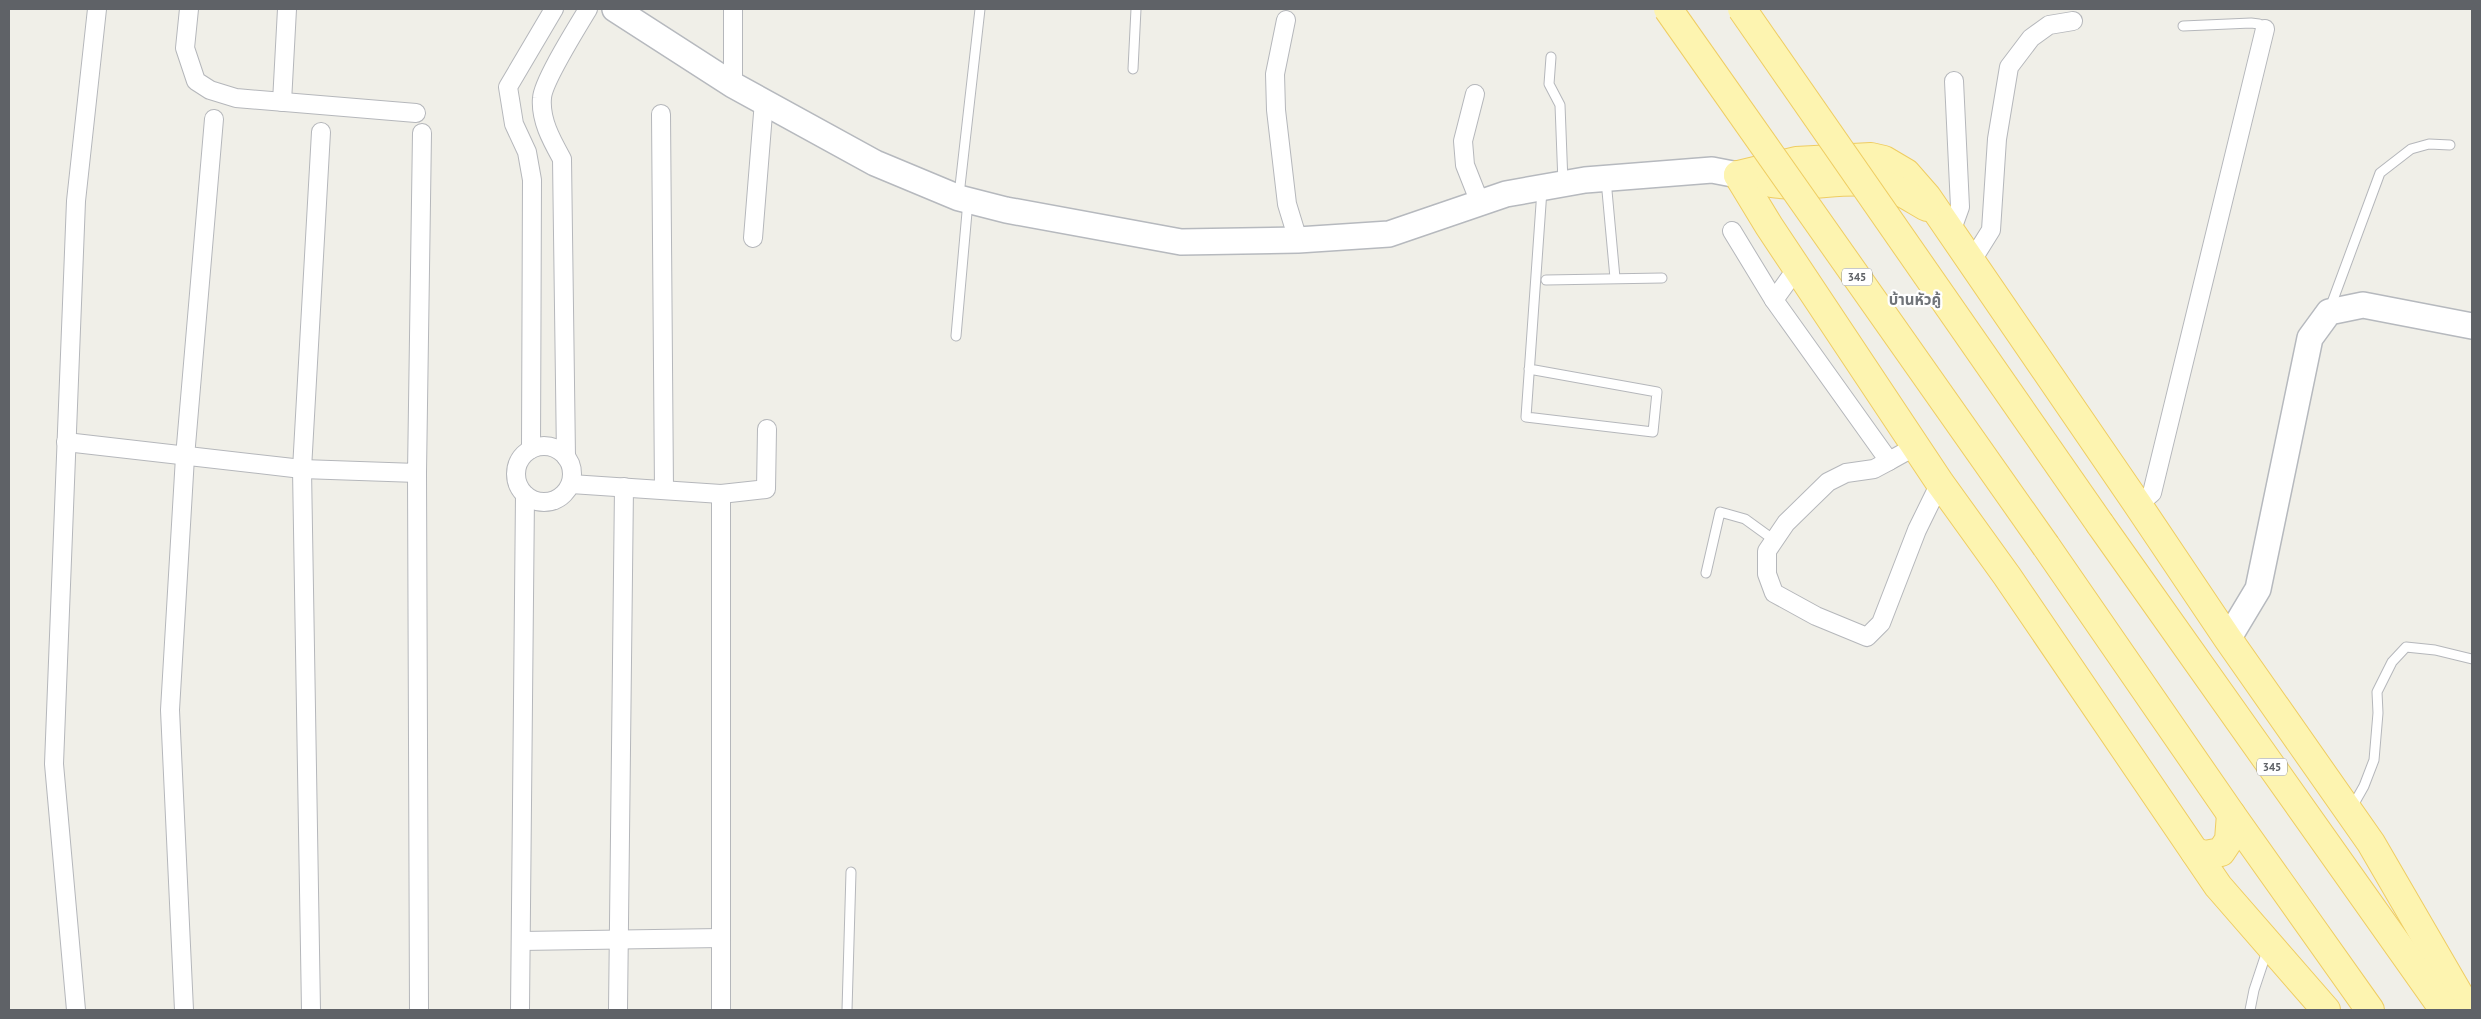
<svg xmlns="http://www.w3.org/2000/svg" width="2481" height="1019" font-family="'PT Sans','Noto Sans Thai',sans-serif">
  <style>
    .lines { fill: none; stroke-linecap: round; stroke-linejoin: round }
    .lane-casing { stroke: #b5b7bb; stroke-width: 11 }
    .street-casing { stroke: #b5b7bb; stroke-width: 20 }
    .secondary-casing { stroke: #b6b9be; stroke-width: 28 }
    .primary-casing { stroke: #efcd62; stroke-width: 30 }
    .lane { stroke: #fff; stroke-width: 9 }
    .street { stroke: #fff; stroke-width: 18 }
    .secondary { stroke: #fff; stroke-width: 25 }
    .primary { stroke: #fdf4b0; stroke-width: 28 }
    .primary-bridge-casing { stroke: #efcd62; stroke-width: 30; stroke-linecap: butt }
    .primary-bridge { stroke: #fdf4b0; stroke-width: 28 }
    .labels { text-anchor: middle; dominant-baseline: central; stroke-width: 4.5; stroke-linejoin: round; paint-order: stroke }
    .shield { fill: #fff; stroke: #8f9195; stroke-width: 1 }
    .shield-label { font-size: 11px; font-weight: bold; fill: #5f6267 }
    .quarter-label { font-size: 15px; font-weight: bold; fill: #707479; stroke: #fff }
  </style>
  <rect width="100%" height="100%" fill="#f0efe8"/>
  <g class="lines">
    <defs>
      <g id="lane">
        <polyline points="2183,26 2251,23 2259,24 2265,29"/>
        <polyline points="1551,57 1549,84 1560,105 1563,183"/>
        <polyline points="1133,69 1136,9"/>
        <polyline points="1606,180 1615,278"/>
        <polyline points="959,195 980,9"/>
        <polyline points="1546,280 1662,278"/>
        <polyline points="2330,308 2380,173 2411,149 2429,144 2450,145"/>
        <polyline points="956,336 968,201"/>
        <polyline points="1529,369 1657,392 1653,432 1526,417 1542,190"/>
        <polyline points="1706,573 1720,512 1745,519 1774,540"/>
        <polyline points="2351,809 2364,786 2374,760 2378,713 2377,692 2392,662 2406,647 2435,650 2472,659"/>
        <polyline points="847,1010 851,872"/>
        <polyline points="2250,1010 2254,990 2268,948"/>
      </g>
      <g id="street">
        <polyline points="189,9 185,48 196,81 210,90 236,98 416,113"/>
        <polyline points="733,9 733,85"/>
        <polyline points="1286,20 1275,74 1276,110 1287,204 1298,240"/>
        <polyline points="1475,94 1463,141 1465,165 1480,203"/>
        <polyline points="282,102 287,9"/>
        <polyline points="661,114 664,490"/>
        <polyline points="1732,231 1774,300"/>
        <polyline points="1951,232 1960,207 1954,81"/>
        <polyline points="753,238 764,101"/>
        <polyline points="1971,262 1991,230 1997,139 2009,67 2031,38 2049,25 2073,21"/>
        <polyline points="1797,268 1774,300 1889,461 1916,446"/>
        <polyline points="66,442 302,469 417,473 422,133"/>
        <circle cx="544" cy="474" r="28"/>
        <polyline points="531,449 532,180 527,152 514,124 508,87 554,9"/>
        <path d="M566,457L562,159C552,141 540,120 542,98C543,81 578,26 588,9"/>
        <polyline points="1889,461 1874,469 1846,473 1828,482 1786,523 1767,551 1767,574 1774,593 1816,616 1867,637 1881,623 1917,530 1940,483"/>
        <polyline points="417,473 419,1010"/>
        <polyline points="571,484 721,494 766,489 767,429"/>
        <polyline points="721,494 721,1010"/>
        <polyline points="2138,505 2152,493 2265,29"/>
        <polyline points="521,941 721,938"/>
        <polyline points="76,1010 54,764 76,201 97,9"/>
        <polyline points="184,1010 170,710 185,457 214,119"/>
        <polyline points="311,1010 302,469 321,132"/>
        <polyline points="520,1010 525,495"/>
        <polyline points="618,1010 624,487"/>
      </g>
      <g id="secondary">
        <polyline points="615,9 733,85 875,163 959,198 1006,210 1181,242 1298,240 1389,234 1506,194 1585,180 1712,170 1738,175"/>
        <polyline points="2228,639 2258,589 2310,338 2329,312 2363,305 2472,326"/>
      </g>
      <g id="primary">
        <polyline points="1738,175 1796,161 1871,157 1884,160 1906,173 1927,197 2138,505 2228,639 2371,843 2468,1010"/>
        <polyline points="1738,175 1769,226 1940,483 2007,576 2218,886 2326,1010"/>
        <path d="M1771,183C1805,188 1838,179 1871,182C1891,184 1909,197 1927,207"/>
        <polyline points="2100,524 2444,1010"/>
        <polyline points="2046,546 2231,814 2370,1010"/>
        <polyline points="2195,852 2205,855 2221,852 2229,840 2231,814"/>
      </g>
    </defs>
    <use href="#lane" class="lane-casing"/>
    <use href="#street" class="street-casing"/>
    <use href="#secondary" class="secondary-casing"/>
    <use href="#primary" class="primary-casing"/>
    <use href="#lane" class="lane"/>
    <use href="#street" class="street"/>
    <use href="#secondary" class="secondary"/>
    <use href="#primary" class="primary"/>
    <defs>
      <g id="primary-bridge">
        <polyline points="1668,9 2046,546"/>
        <polyline points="1742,9 2100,524"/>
      </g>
    </defs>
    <use href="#primary-bridge" class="primary-bridge-casing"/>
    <use href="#primary-bridge" class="primary-bridge"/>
  </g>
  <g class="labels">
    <g class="shield">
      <rect x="1842" y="268.5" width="30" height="17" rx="4"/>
      <rect x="2257" y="758.5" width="30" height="17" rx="4"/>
    </g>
    <g class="shield-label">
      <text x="1857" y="277">345</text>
      <text x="2272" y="767">345</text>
    </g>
    <g class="quarter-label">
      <text x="1915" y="299">บ้านหัวคู้</text>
    </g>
  </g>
  <rect width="2481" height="1019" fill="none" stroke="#5f6267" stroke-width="20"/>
</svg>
